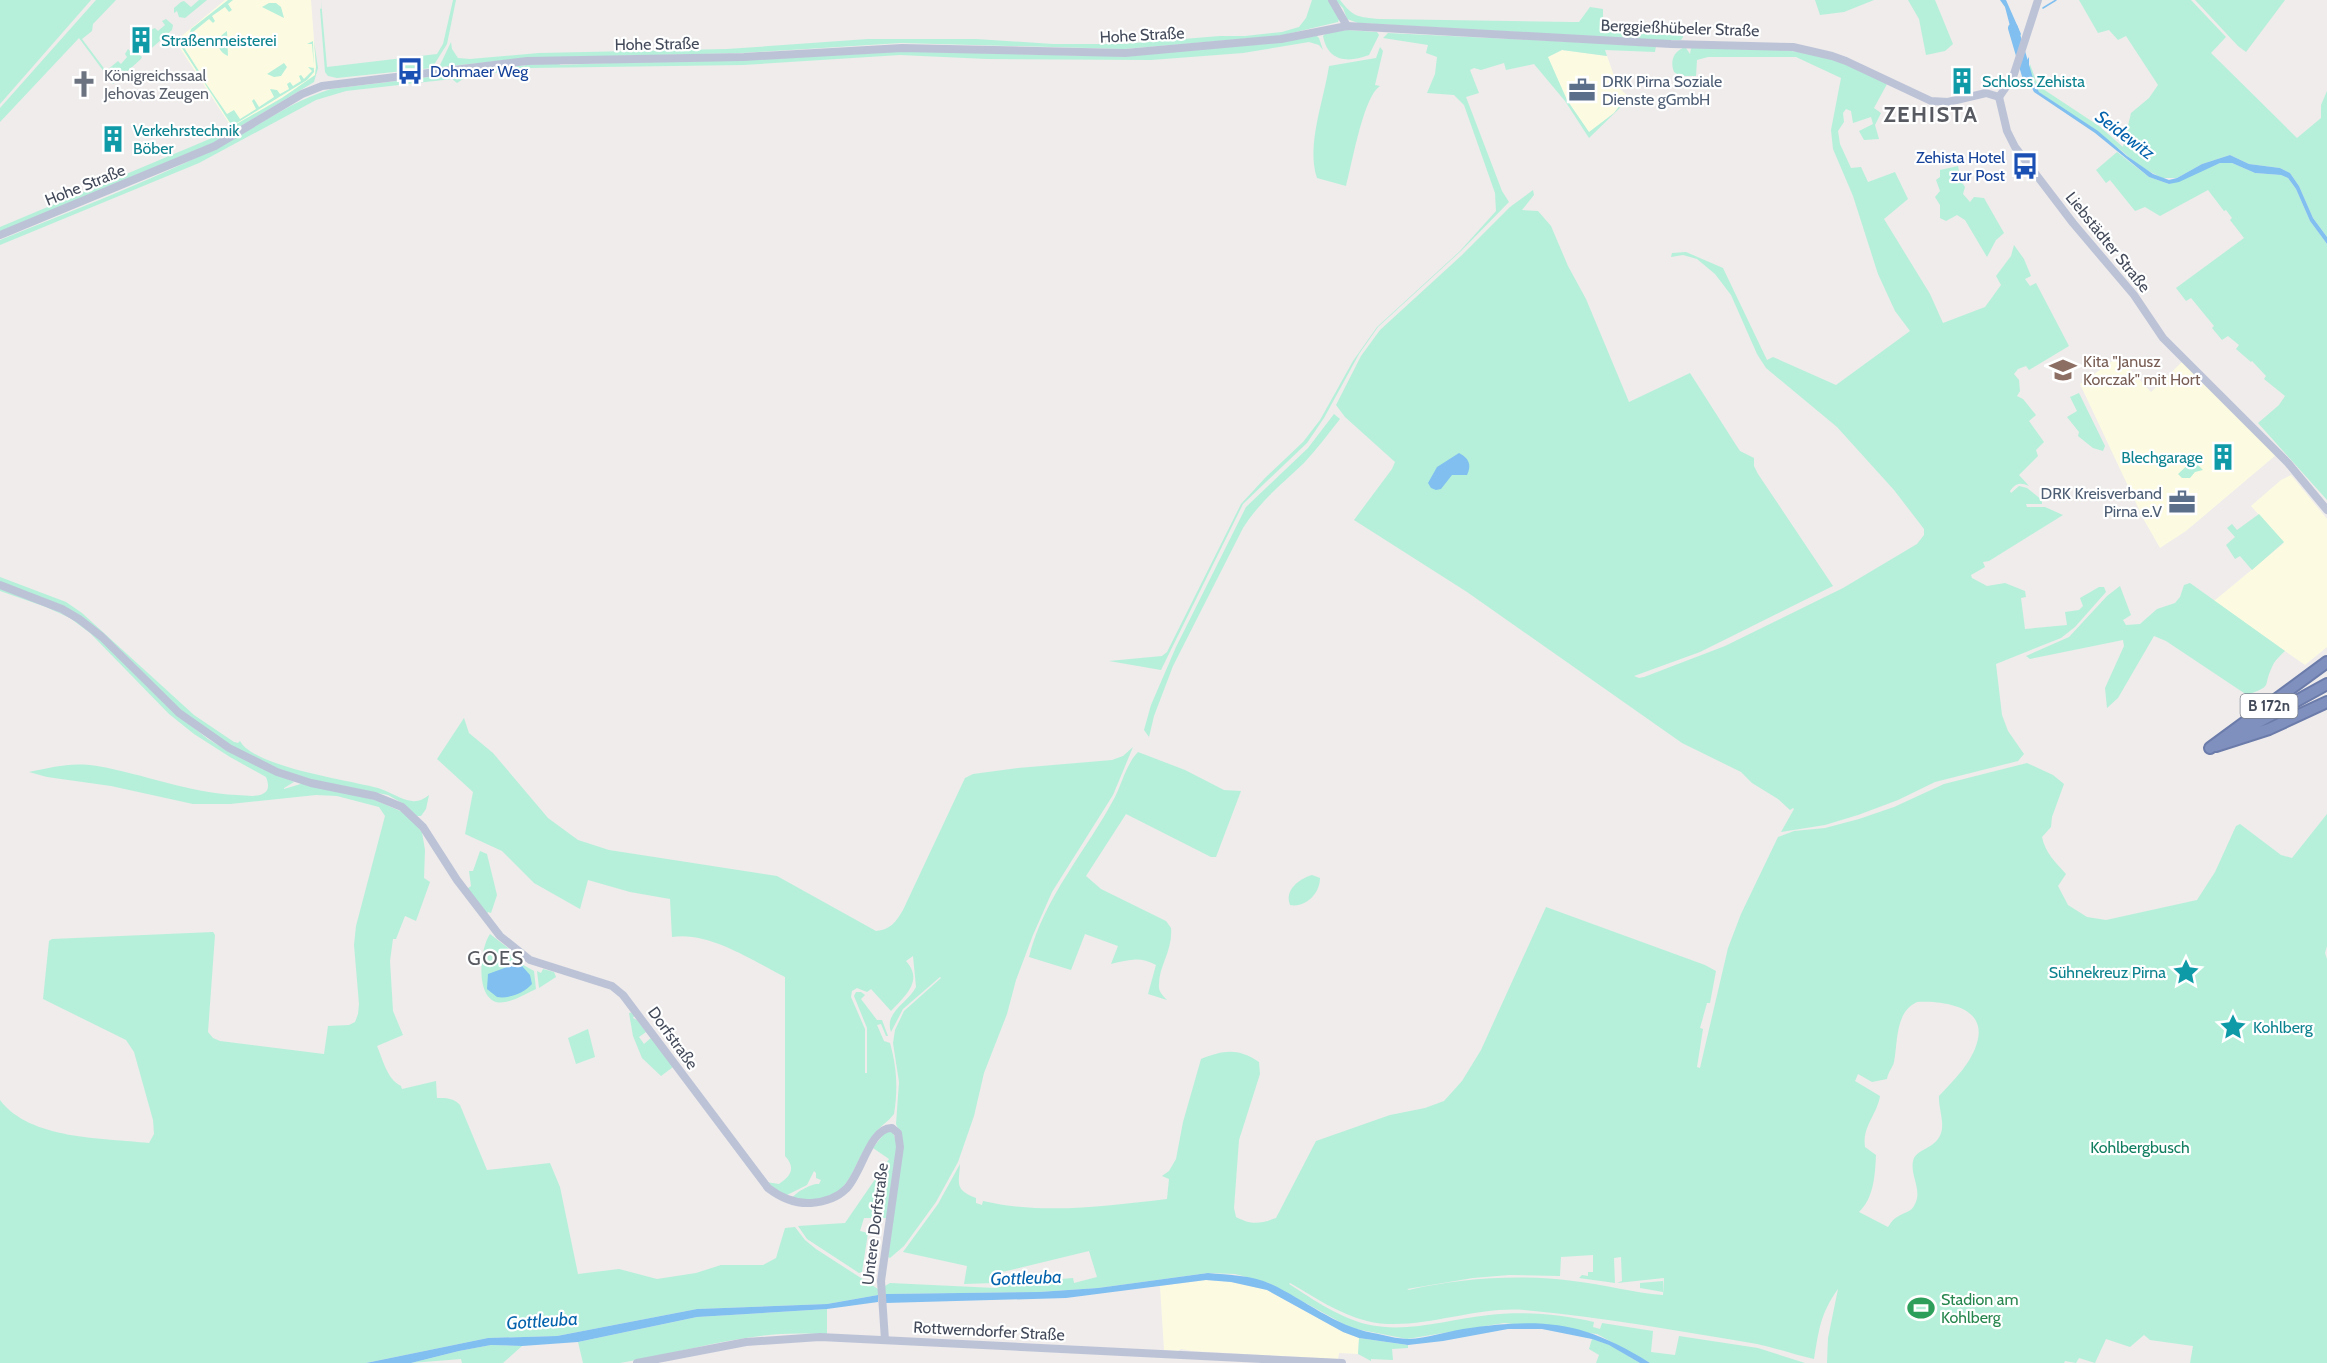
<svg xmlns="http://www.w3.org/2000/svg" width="2327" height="1363" font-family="Cabin,sans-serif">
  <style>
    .commercial { fill: #fcfbe2 }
    .green { fill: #b6f0da; fill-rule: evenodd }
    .water { fill: #80bff0 }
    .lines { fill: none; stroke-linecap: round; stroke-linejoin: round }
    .stream { stroke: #80bff0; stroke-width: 1.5 }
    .river { stroke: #80bff0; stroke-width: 10 }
    .highway-casing { stroke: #6b7baa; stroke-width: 14 }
    .secondary { stroke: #bdc3d7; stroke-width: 8 }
    .highway { stroke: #8090be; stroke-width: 10 }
    .labels { text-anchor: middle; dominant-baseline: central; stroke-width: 4.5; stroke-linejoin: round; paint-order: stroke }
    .shield { fill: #fff; stroke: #7b808c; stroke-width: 1.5 }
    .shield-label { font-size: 15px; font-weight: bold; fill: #434a5a }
    .street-label { font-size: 16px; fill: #434a5a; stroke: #fff }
    .culture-label { font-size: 16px; fill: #0d838f; stroke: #fff; text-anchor: start }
    .transit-label { font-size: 16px; fill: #164399; stroke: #fff; text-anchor: start }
    .worship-label { font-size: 16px; fill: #5b616d; stroke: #fff; text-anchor: start }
    .service-label { font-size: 16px; fill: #4e5e75; stroke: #fff; text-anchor: start }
    .education-label { font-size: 16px; fill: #785e54; stroke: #fff; text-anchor: start }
    .park-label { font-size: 16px; fill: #117e60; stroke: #fff }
    .leisure-label { font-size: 16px; fill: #27864d; stroke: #fff; text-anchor: start }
    .water-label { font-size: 18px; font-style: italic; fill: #0463ac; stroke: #fff }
    .quarter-label { font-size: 20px; letter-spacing: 1.5px; fill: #585a61; stroke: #fff }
    .district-label { font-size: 22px; font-weight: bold; letter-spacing: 1.5px; fill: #585a61; stroke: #fff }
  </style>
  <rect width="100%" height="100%" fill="#efeceb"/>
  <g class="commercial">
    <polygon points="225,0 311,0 316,67 315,75 309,81 232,128 178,45 181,42 178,39"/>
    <polygon points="1562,50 1607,56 1618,87 1628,96 1614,113 1589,133 1567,100 1547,57"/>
    <polygon points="2118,357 2151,392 2182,362 2276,455 2186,531 2160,548 2144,520 2080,384"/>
    <polygon points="2291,475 2327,519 2327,647 2305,665 2214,601 2284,543 2251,506 2281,480"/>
    <polygon points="1206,1280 1231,1282 1267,1290 1343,1332 1359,1338 1358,1354 1339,1353 1338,1359 1192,1351 1181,1349 1178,1351 1164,1350 1160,1286"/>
  </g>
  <g class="green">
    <polygon points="0,0 91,0 0,104"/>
    <polygon points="96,0 116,0 93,24 92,31 82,39 106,71 118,61 121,64 127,57 125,54 128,49 132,53 135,50 142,57 141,59 113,84 79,38 0,122 0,108"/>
    <polygon points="199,0 207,0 185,18 179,17 177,11 174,13 174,8 181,2 184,1 191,7"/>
    <polygon points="228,0 233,0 228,4 232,10 229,12 225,7 212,16 215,21 213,23 209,19 193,32 197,36 193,36 190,32 191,29"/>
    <polygon points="321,0 327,67 437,54 443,44 453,0 456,0 447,44 432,68 337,78 328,76 325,72 320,9 322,8"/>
    <polygon points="1312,0 1329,0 1339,19 1338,22 1279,36 1124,49 901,43 742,53 527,58 441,67 440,65 451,42 452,49 458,58 470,59 539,53 727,49 868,39 976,39 1053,44 1122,44 1220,36 1245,36 1282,32 1299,27 1306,18"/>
    <path d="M1335,0H1340C1353,17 1358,17 1379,19L1572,22H1579L1590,7L1603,9V24L1617,26V29L1683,34V37L1681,40H1657L1358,23L1347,19L1343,8Z"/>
    <polygon points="1815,0 1874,0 1844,12 1820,15"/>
    <polygon points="1908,0 1935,0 1953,44 1945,51 1926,55 1919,19"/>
    <polygon points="2079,0 2191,0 2226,37 2211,53 2297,138 2321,118 2321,105 2327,91 2327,237 2313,218 2299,186 2290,173 2280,168 2249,164 2230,155 2202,164 2177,178 2162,178 2139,166 2122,151 2039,92 2029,71 2030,64 2036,81 2043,89 2099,126 2123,147 2131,113 2149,98 2158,85 2126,36 2118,40 2109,30 2098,33"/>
    <polygon points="2195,0 2285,0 2246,52 2238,46"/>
    <polygon points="269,3 276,3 281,7 284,18 262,7"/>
    <polygon points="166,19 173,25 172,30 145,54 140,49 150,38 142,31 134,38 133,35 142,28 150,30 155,28 158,31 165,25 162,21"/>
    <path d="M1347,30L1377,32L1379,35L1369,55C1348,63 1328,62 1323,36L1326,33Z"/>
    <path d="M227,31L228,56C216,51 215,38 227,31Z"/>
    <polygon points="1388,33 1656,46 1655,52 1605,50 1607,56 1562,50 1548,57 1567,100 1589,132 1614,113 1624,100 1626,102 1589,138 1565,101 1534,64 1506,70 1504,63 1481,70 1474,68 1470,70 1479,93 1466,97 1502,191 1509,202 1461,251 1378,327 1359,354 1324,418 1307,443 1243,504 1161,670 1109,661 1162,656 1167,652 1241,504 1265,478 1303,442 1320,420 1353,361 1377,327 1460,251 1496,211 1495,193 1464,105 1454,95 1427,93 1435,74 1437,57 1426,53 1428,45 1383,38"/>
    <path d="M1316,35L1319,38L1323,50L1319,45L1309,42L1243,53L1151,60L987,59L900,55L743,65L530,68L466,77L457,83L452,79L346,91L316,100L199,163L0,245V240C71,211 143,184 212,150C252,131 288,102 331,89L527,65L559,63L560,65L902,51L1095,56Z"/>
    <polygon points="183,37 185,49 199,71 198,72 227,114 234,110 240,119 256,109 252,101 254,99 259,107 274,97 270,89 277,90 280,94 289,89 287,84 290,82 293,86 301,81 299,76 301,75 304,79 312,71 308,67 314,68 312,44 307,44 313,41 314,72 307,80 232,126 180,45 183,42 180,39"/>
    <polygon points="314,41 318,68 314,82 213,143 0,232 0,227 212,138 282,98 315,75 316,67"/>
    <path d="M1380,47L1383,51L1375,85L1380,86C1363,97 1352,165 1346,186L1317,178C1306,145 1324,100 1329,66L1376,58Z"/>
    <path d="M1683,48H1686L1690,54L1691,48C1731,49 1775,46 1815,55C1840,60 1864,73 1887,84L1874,108L1881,113L1875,125L1879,139L1864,140L1859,131L1873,124L1871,117L1853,123L1851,111L1846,109L1843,113L1844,122L1838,131L1840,144L1851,168L1861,167L1868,182L1895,172L1908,199L1884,219L1930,294L1943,323L1985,307L2001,285L1996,276L2011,256L2014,245L2024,259L2031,276L2025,279L2030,286L2036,283L2069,346L2029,370L2026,366L2018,369L2014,374L2019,380L2020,391L2017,396L2023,399L2036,415L2029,421L2044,442L2036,450L2038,456L2019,475L2029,486C2020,482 2016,483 2010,491L2011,493L2019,486L2027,488L2042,500V504H2026L2027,507H2045L2063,515L1989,561L1983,562L1985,567L1971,575L1972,578L1987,586L2005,583L2025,591L2026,597L2021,598L2025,629L2067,625L2065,612L2079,610L2083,606L2080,598L2099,587H2104L2106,592L2075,627L2061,638L1996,664L2002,715L2008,731L2024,754L2018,761L1935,782L1898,800L1858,815L1825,825L1781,832L1794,809L1793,808L1790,810L1778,799L1752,783L1741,772L1682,743L1467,592L1354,520L1392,469L1395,462L1345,417L1336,405L1361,356L1380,330L1462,255L1510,207L1533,190L1534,195L1522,210L1538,211L1551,226L1568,266L1586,299L1629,402L1690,373L1736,445L1740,451L1754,458V466L1758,474L1833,586L1700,652L1634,676L1639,678L1644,677L1725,646L1843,588L1917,544L1924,535V529L1894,490L1837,427L1766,368L1757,354L1731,295L1715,274L1697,259L1683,255L1671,257L1672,253L1686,252L1723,268L1767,360L1773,357L1836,385L1910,331L1895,311L1878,274L1853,196L1833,149L1831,130L1841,78L1796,57H1708L1697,60L1696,76H1680L1674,72C1670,62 1673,52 1683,48Z"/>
    <polygon points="284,63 287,67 281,76 274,77 267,74"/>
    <polygon points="2117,152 2149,177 2169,184 2220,163 2232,163 2255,173 2281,175 2288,178 2296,189 2310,221 2327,244 2327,500 2258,423 2279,405 2285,396 2264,379 2266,376 2252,361 2251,362 2236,349 2239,345 2228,336 2222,340 2212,328 2214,326 2191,298 2186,301 2176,288 2244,238 2230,220 2232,218 2226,210 2224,211 2208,190 2160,216 2145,207 2135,211 2110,180 2106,183 2096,170"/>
    <polygon points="1958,166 1961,181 1965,187 1963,194 1970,202 1974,197 1984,198 2004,233 1996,240 1987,257 1965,220 1957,215 1946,221 1940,218 1940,205 1935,197 1940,191 1936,180 1940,177 1940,170"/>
    <polygon points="2079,393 2105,446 2103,451 2093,448 2078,436 2079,432 2067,417 2077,411 2070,397"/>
    <path d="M1334,414L1340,419C1328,434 1317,449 1304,463C1282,484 1260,501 1243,528L1173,666L1154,716L1149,737L1144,730L1151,705L1176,647L1246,507L1308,448Z"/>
    <polygon points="2193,460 2203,470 2195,472 2190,478 2182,478 2178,474"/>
    <polygon points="2259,514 2284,542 2252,570 2240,556 2235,559 2226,545 2235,537 2227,528 2232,524 2237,530"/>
    <path d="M0,577L66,602L82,613L194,715L234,742L238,743L240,741C254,767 348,780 378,788C389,791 401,800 412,801C418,802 424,799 429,795L426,809L421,816H417L402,803L388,795L312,780L279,769L230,746L181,711L92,625L0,582Z"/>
    <path d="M2190,583L2285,651C2281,655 2274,661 2272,667C2262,688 2274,685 2247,695L2166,641L2154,636L2118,698L2107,708L2105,688L2124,646L2123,640L2030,659L2026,656L2069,637L2107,596L2120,586L2131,615L2123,620L2126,625L2140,624L2157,609L2175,603L2180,597L2184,585Z"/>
    <path d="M0,588L45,605L77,621L99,638L175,713L208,739L226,750L294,782L284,788V789L304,783L375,800L407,814L422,832L425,850L424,878L430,882L416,921L405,916L396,939H393L390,961L393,1011L403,1035L377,1046C383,1060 387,1079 401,1086L402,1089L436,1081L437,1098C446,1098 454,1098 460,1105L487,1170L550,1163L560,1187L578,1274L619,1269L657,1279L696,1273L721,1265H763L776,1258L785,1228L795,1227L805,1240L816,1249L878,1289V1295L827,1304L697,1309L557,1336L488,1338L366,1363H0V1100C30,1140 103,1138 149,1143L154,1134L153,1120L134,1052L126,1040L43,999L49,941L52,939L213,932L215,935L208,1032L213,1038L220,1041L324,1054L328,1026L349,1025L355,1022L358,1014L359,1004L354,945L356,926L385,816L379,807L337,796L316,795L230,804H193L111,786L47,777L29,772C55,767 70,762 97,766C144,774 189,793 237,795C244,795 253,797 260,795C270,792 269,785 266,777L230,757L194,734L169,714L90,633L70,618L46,607L0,591Z"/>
    <path d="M464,718L469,733L493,753L548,818L578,840L609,850L777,876L876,931C890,930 896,922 903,910L965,778L973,774L1018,768L1112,760L1123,756L1133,747L1113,795L1052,892L1033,935L1016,980L1007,1014L984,1073L974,1116L958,1162L936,1202L904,1246L890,1258L888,1257L902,1137L896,1124L899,1082L893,1043L895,1030L904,1011L941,978L940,977L903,1009L891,1032C884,1012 908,1003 916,987L913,956L906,961C924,981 905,996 891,1011L871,989L867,992L857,988L852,991L851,997L865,1029V1073H867V1028L854,996L856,992H861L865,995L861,999L877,1020H882L888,1036H886L881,1024L877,1025L884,1041L890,1043C897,1068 898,1089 894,1114C888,1122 880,1126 874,1134C845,1174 854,1206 792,1198C796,1192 812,1183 819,1184L821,1180L816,1178V1173L814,1171L807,1185L785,1196L766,1182L779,1184C791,1176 796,1168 785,1156V977C753,961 709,931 672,937L670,899L630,892L588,880L580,909L534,883L502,851L465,834L473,792L437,759Z"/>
    <path d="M1138,752L1185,770L1224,790L1241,791L1216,857H1211L1126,814L1086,876L1101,889L1166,921L1171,928C1173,950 1159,966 1159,984C1158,991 1162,995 1167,1000L1148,994L1156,965C1140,956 1128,960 1111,964L1118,946L1085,934L1071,970L1029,957C1044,897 1087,850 1115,797C1122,783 1127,763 1138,752Z"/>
    <path d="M2027,763L2053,775L2064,784L2052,817L2051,827L2042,837C2045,852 2055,862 2066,874L2058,886L2068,905L2087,917L2106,920L2197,900L2215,872L2236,826L2240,824L2281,855L2292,858L2327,814V946L2325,953L2327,959V1363H2190L2193,1346L2150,1340L2144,1335L2130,1347L2106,1339L2095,1363L2079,1358L2076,1363L2065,1361L2064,1363H1827L1828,1338L1838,1289C1820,1314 1819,1330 1814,1359C1795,1355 1776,1348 1757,1344C1679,1331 1603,1317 1524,1310C1473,1306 1414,1333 1367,1321C1339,1314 1314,1297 1290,1283L1289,1284C1314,1300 1341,1319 1370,1325C1409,1333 1450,1319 1489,1315C1523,1311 1560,1314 1594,1322L1593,1327L1600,1329L1602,1323L1653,1331L1651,1352L1675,1355L1679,1336L1758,1348L1805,1363H1650L1597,1334L1504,1323L1407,1339L1351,1328L1269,1283L1235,1274L1208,1273L1098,1288L1039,1292L885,1294V1286L890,1283L995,1288L1024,1282L1073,1278L1074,1283L1097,1277L1089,1251L994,1274L995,1283L964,1284L967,1266L903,1252L938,1204L960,1164C959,1183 954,1190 976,1198V1203L982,1205L983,1201C1044,1215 1106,1206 1167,1199L1169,1179L1162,1176L1169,1171L1176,1159L1183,1122L1201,1059C1224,1050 1238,1048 1259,1062L1260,1074L1239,1140L1234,1208L1236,1217C1251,1225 1260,1224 1276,1218L1316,1141L1390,1115L1425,1108L1444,1101L1462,1081L1481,1050L1546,907L1705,965L1716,971L1710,1003H1707L1700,1028L1703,1029L1697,1067L1700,1068L1728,948L1741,914L1778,837L1794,831L1825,828L1859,819L1894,807L1944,784ZM1917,1002C1940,1001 1985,1005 1978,1039C1973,1062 1954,1080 1939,1096C1938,1112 1950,1131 1933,1144C1927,1149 1918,1151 1914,1158C1908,1173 1923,1189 1915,1204C1911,1213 1904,1212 1897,1217C1893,1219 1890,1224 1888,1227L1859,1212C1874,1198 1875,1175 1876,1155L1865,1147C1862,1126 1877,1115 1880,1096L1855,1081L1858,1074L1872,1082L1887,1079C1888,1072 1893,1067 1894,1062C1898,1041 1895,1012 1917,1002ZM1593,1255V1272H1588V1276L1582,1275L1579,1278L1615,1283L1614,1258L1621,1257L1622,1281L1617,1283L1664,1278L1663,1295C1634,1293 1603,1284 1573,1281C1521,1274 1460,1278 1409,1290L1407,1289L1473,1278L1509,1275L1560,1276L1561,1257Z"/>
    <polygon points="480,851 487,854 497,895 491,913 488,912 486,915 466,890 471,886 469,871 473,871"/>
    <path d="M1312,875L1320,878C1320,893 1306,908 1290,905C1284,890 1299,879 1312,875Z"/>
    <path d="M490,934L521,958L518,962L534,971L536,989C525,994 508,1005 496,1002C475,995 480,948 490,934Z"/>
    <polygon points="543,969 554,972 556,977 539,988 537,971 541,973"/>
    <polygon points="633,1012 635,1015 633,1018 637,1020 648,1034 646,1032 639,1037 644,1044 652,1037 673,1067 661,1076 642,1058 633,1036 629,1013"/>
    <polygon points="588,1029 595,1057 576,1064 568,1038"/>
    <polygon points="887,1130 893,1133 897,1143 887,1218 864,1218 860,1231 868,1233 862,1272 859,1273 807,1239 798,1226 845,1223 889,1159 873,1148"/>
    <polygon points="1663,1281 1663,1292 1640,1288 1640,1283"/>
    <path d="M827,1309V1335C757,1327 688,1352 620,1363C608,1363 595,1363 583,1363L578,1342L697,1317Z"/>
    <polygon points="1359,1338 1408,1345 1408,1348 1392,1349 1393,1360 1371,1359 1371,1361 1358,1354"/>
    <polygon points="1592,1339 1610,1345 1640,1363 1596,1363 1599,1355 1589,1349"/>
    <polygon points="491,1345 522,1346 503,1363 462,1363 461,1359 411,1363 459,1351"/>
  </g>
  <g class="water">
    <polygon points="2000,0 2006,0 2021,34 2015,45 2005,7"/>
    <polygon points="2029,57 2029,71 2039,92 2098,131 2127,156 2153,174 2169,180 2177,178 2202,164 2230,155 2249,164 2280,168 2290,173 2299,186 2313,218 2327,237 2327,244 2310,221 2296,189 2288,178 2281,175 2255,173 2232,163 2220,163 2179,182 2169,184 2149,177 2095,133 2034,92 2022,69"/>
    <path d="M1459,453C1469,458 1472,465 1467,475H1452L1441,489L1436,490L1431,488L1428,483L1437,467Z"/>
    <path d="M510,966H522L530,975L532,984C524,993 509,999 497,997L487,989L488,974Z"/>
    <path d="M1208,1273C1229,1275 1251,1275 1271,1284C1305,1300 1335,1326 1373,1333C1384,1335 1397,1339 1409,1339C1427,1338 1445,1332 1463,1329C1542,1318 1581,1320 1650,1363H1640L1609,1345L1592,1339L1542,1329H1508L1443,1341L1408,1345L1359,1338L1343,1332L1267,1290L1231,1282L1206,1280L1066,1298L885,1303V1294L1039,1292L1098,1288Z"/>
    <polygon points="878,1295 878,1302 827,1309 697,1317 578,1342 522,1346 491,1345 459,1351 411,1363 366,1363 488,1338 557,1336 697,1309 827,1304"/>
  </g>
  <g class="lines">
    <polyline class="stream" points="2043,8 2056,0"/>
    <polyline class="river" points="2013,28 2028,79"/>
    <defs>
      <g id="highway">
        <polyline points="2237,734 2327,684"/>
        <polyline points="2216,746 2269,729 2327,702"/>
        <polyline points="2210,748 2327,662"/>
      </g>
    </defs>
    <use href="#highway" class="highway-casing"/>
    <g class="secondary">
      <polyline points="1332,0 1347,26"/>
      <polyline points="1999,97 2007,131 2015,147 2073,223 2134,295 2163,338 2288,463 2327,510"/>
      <polyline points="1999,97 2013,77 2038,0"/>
      <polyline points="0,235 215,146 302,94 322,86 527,61 744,57 902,48 1125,53 1281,39 1347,26 1671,44 1793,47 1832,56 1846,61 1931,101 1948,102 1986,93 1999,97"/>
      <path d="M0,585L62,609L79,619L102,637L179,713L229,748L277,772L311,783L375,796L402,807L423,827L457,880L500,936L530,960L612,986L623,995L768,1188C781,1198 794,1204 811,1203C823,1202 837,1198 846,1189C861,1175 870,1127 892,1128L898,1133L900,1147L881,1281L885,1340"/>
      <polyline points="637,1363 746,1342 820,1337 1342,1363"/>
    </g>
    <use href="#highway" class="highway"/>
  </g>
  <defs>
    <symbol id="building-bare" viewBox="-9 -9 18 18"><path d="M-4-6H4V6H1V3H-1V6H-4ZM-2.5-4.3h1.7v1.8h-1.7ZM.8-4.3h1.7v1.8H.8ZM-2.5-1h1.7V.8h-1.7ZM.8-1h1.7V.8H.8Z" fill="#0f9aa8" stroke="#fff" stroke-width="2.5" paint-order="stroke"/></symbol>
    <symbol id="bus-bare" viewBox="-9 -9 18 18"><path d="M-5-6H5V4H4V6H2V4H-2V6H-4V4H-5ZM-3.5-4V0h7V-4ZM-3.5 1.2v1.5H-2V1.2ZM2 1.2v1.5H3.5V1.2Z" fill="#1a4fb4" stroke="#fff" stroke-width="2.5" paint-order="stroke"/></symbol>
    <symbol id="church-bare" viewBox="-9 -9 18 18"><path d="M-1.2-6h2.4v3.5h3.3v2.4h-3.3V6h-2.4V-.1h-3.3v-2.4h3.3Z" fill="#6b7280" stroke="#fff" stroke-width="2.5" paint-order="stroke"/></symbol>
    <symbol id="office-bare" viewBox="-9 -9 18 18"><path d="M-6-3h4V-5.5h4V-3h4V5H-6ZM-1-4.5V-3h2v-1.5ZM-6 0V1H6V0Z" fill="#5c6f8a" stroke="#fff" stroke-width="2.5" paint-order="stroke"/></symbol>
    <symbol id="school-bare" viewBox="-9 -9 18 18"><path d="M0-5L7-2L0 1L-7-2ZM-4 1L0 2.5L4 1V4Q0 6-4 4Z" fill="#8d6e63" stroke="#fff" stroke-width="2.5" paint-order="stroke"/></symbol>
    <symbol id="sight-bare" viewBox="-9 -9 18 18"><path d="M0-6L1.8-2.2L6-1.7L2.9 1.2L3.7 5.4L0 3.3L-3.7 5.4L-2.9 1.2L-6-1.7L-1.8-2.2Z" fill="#0f9aa8" stroke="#fff" stroke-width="2.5" paint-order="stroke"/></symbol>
    <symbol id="stadium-bare" viewBox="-9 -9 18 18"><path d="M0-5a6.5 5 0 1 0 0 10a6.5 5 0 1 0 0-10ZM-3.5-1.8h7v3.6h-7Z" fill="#2e9e5b" stroke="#fff" stroke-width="2.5" paint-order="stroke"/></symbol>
  </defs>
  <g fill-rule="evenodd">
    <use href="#building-bare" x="122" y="21" width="38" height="38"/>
    <use href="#bus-bare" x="391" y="52" width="38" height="38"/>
    <use href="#building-bare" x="1943" y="62" width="38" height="38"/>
    <use href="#church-bare" x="65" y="65" width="38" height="38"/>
    <use href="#office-bare" x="1563" y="71" width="38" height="38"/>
    <use href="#building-bare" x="94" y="120" width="38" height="38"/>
    <use href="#bus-bare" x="2006" y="147" width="38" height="38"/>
    <use href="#school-bare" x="2044" y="351" width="38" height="38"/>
    <use href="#building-bare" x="2204" y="438" width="38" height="38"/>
    <use href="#office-bare" x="2163" y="483" width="38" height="38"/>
    <use href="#sight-bare" x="2167" y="953" width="38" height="38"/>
    <use href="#sight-bare" x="2214" y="1008" width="38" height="38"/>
    <use href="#stadium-bare" x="1902" y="1289" width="38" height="38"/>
  </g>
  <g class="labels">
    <rect class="shield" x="2240.5" y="694" width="57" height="24" rx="4.5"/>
    <g class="shield-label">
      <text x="2269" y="706">B 172n</text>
    </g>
    <g class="street-label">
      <text transform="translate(1680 28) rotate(2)">Berggießhübeler Straße</text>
      <text transform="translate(1142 35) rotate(-3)">Hohe Straße</text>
      <text transform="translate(657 44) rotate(-1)">Hohe Straße</text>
      <text transform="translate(85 185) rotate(-22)">Hohe Straße</text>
      <text transform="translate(2108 242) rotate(51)">Liebstädter Straße</text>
      <text transform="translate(673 1038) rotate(54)">Dorfstraße</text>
      <text transform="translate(875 1224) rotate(-83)">Untere Dorfstraße</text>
      <text transform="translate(989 1331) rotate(3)">Rottwerndorfer Straße</text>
    </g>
    <g class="culture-label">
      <text x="161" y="40">Straßenmeisterei</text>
      <text x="1982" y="81">Schloss Zehista</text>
      <text x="133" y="130">Verkehrstechnik<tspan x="133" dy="18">Böber</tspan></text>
      <text x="2203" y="457" text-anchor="end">Blechgarage</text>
      <text x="2166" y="972" text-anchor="end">Sühnekreuz Pirna</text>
      <text x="2253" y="1027">Kohlberg</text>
    </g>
    <g class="transit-label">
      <text x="430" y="71">Dohmaer Weg</text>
      <text x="2005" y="157" text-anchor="end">Zehista Hotel<tspan x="2005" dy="18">zur Post</tspan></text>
    </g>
    <g class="worship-label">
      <text x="104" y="75">Königreichssaal<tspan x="104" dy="18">Jehovas Zeugen</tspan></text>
    </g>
    <g class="service-label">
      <text x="1602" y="81">DRK Pirna Soziale<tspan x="1602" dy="18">Dienste gGmbH</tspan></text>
      <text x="2162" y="493" text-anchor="end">DRK Kreisverband<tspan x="2162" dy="18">Pirna e.V</tspan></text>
    </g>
    <g class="education-label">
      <text x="2083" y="361">Kita "Janusz<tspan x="2083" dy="18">Korczak" mit Hort</tspan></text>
    </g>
    <g class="park-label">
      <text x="2140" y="1147">Kohlbergbusch</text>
    </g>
    <g class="leisure-label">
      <text x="1941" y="1299">Stadion am<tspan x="1941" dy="18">Kohlberg</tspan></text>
    </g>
    <g class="water-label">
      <text transform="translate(2125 135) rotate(37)">Seidewitz</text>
      <text transform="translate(1026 1278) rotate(-2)">Gottleuba</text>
      <text transform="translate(542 1321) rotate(-4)">Gottleuba</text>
    </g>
    <g class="quarter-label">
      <text x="496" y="958">GOES</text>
    </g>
    <g class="district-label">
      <text x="1931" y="114">ZEHISTA</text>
    </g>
  </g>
</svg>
